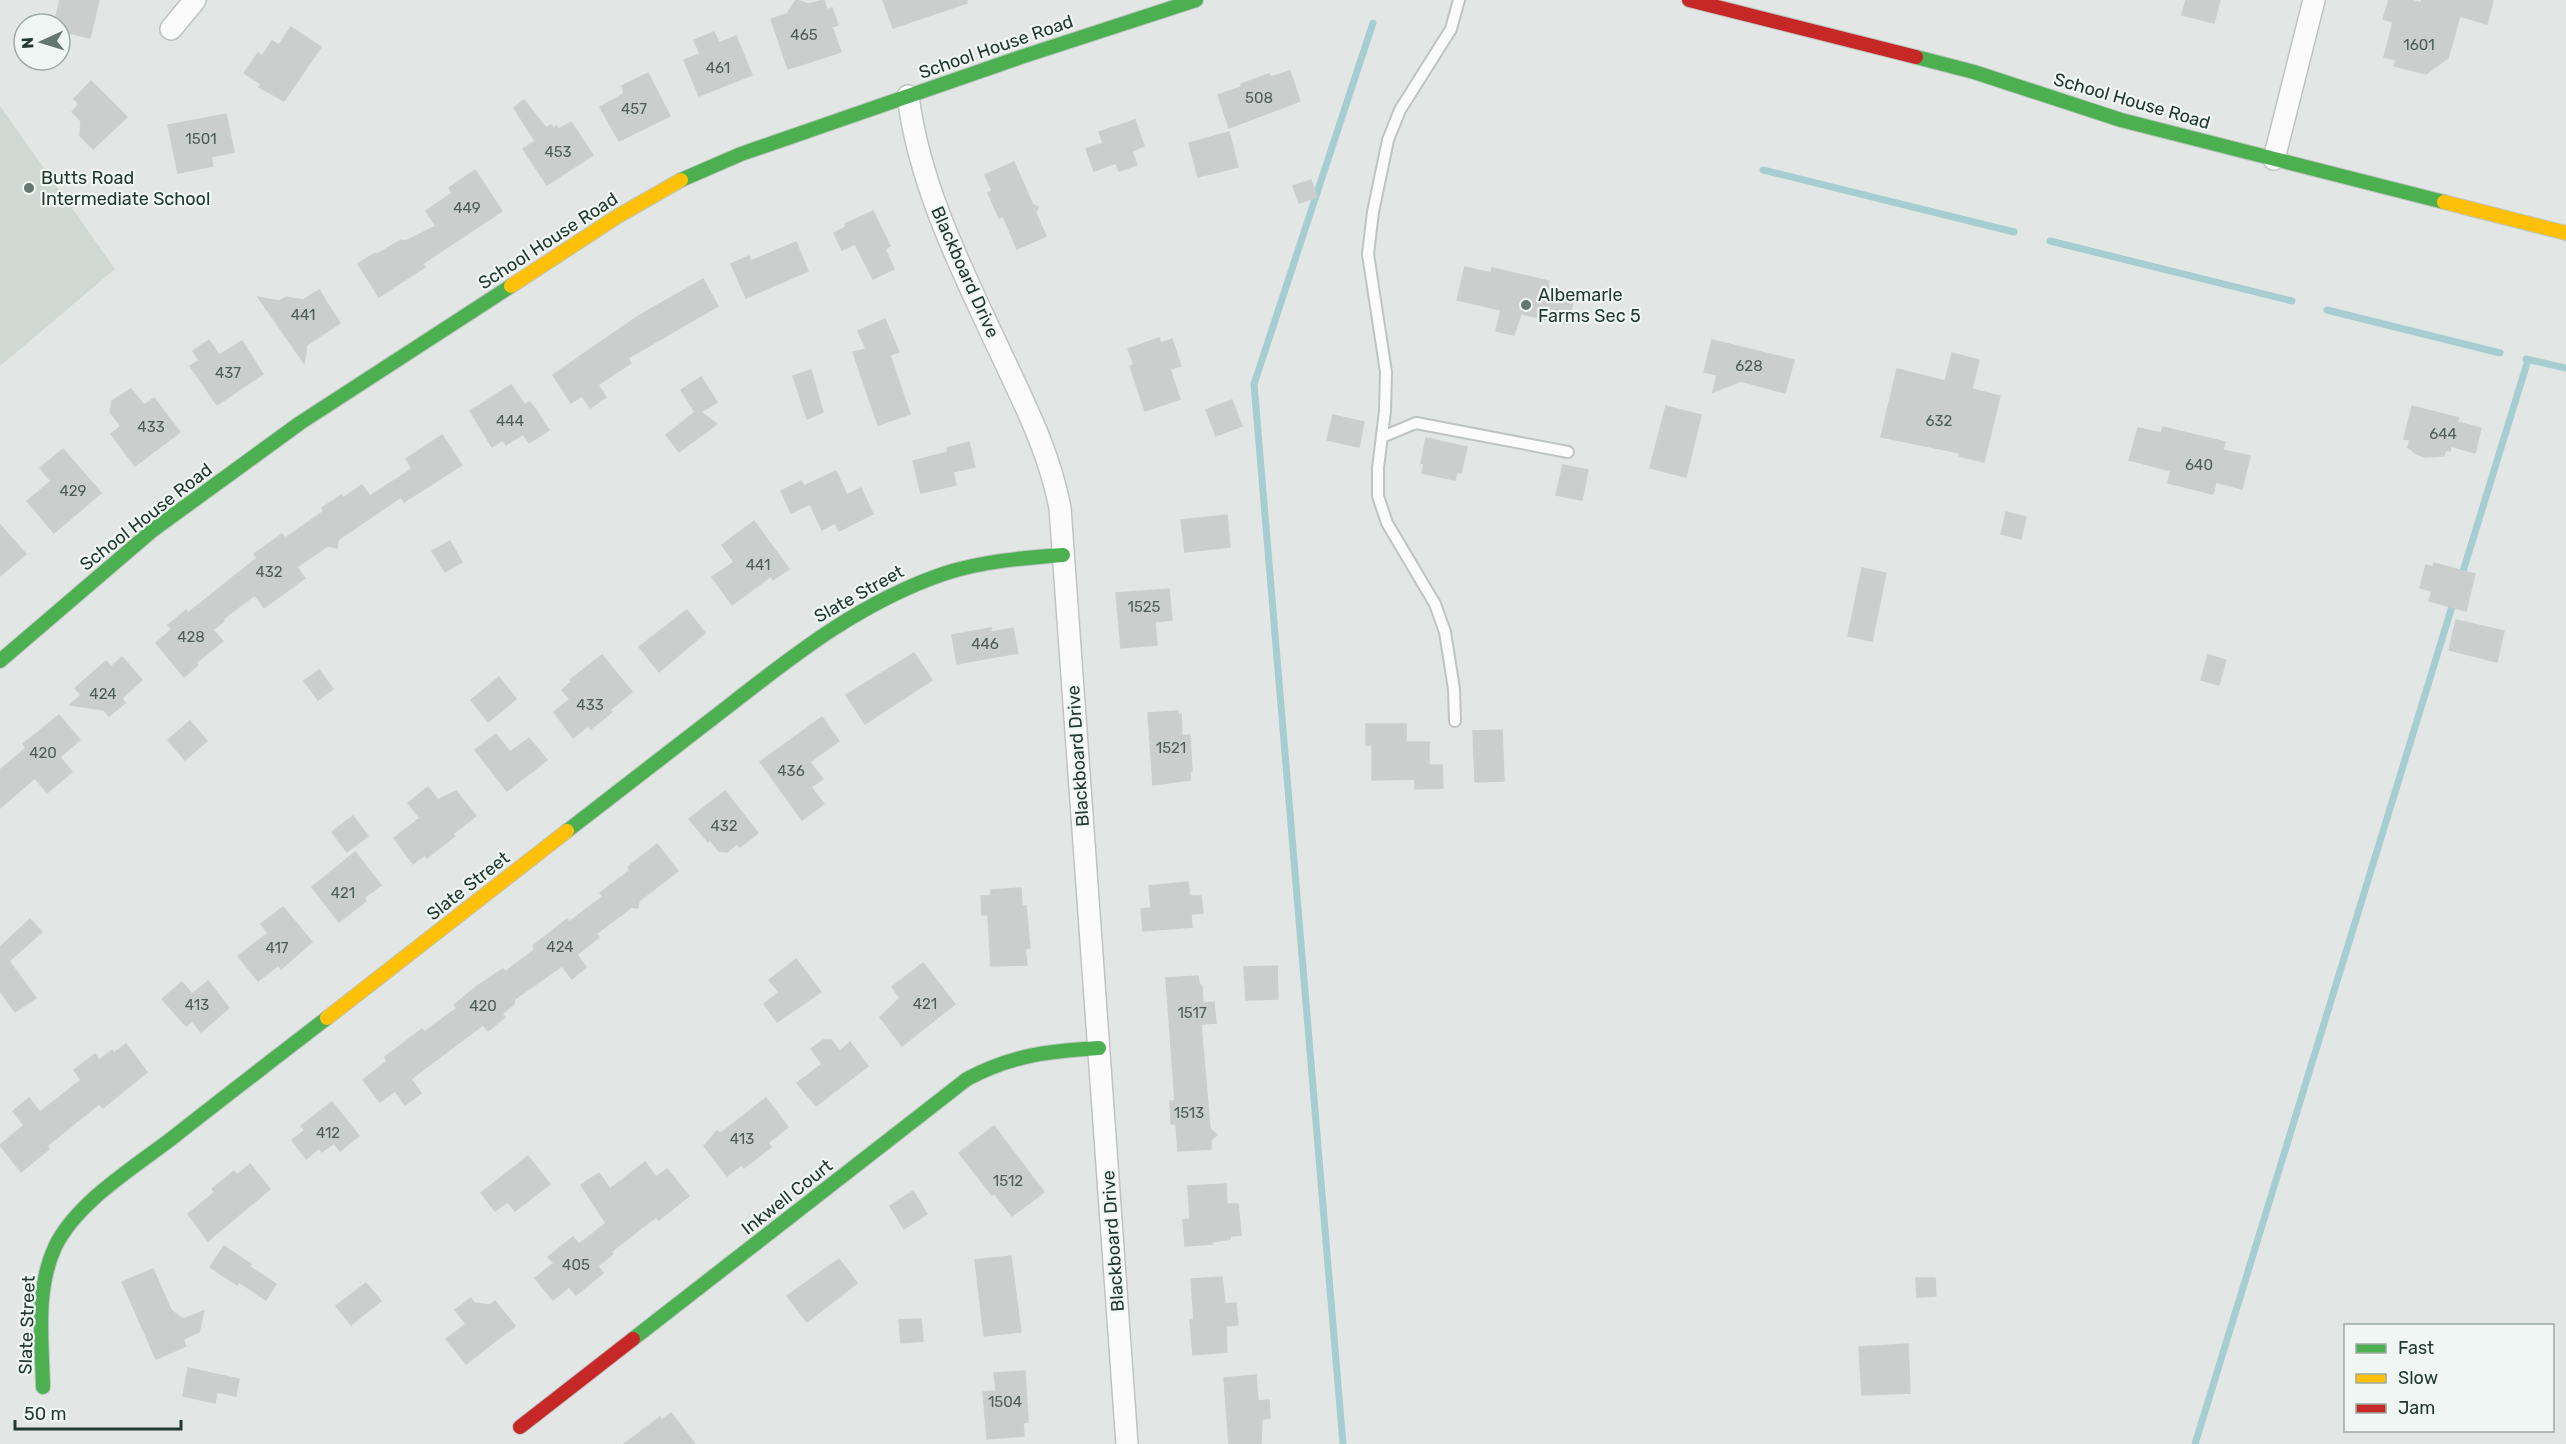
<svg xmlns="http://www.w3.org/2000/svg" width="2566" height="1444" font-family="Rubik,sans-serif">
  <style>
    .built { fill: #d0d8d4 }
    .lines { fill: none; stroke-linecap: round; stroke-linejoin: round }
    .stream { stroke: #a6ced1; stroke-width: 7 }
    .building { fill: #cacecc; stroke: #cbd0ce; stroke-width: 1.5 }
    .lane-casing { stroke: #bfc4c2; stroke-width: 14 }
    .street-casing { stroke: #bfc4c2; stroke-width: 24 }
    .fast-casing { stroke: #bec5c2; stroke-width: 16 }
    .slow-casing { stroke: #bec5c2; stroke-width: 16 }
    .jam-casing { stroke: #bec5c2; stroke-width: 16 }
    .lane { stroke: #fbfbfb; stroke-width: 10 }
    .street { stroke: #fbfbfb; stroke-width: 21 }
    .fast { stroke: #4caf50; stroke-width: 14 }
    .slow { stroke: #ffc107; stroke-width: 14 }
    .jam { stroke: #c62828; stroke-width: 14 }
    .poi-dot { fill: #657570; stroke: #f0f6f3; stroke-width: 2 }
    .labels { text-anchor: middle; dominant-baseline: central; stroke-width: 4.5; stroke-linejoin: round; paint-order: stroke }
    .number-label { font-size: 15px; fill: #4d5e58 }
    .street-label { font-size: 18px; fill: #223831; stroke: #f0f6f3 }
    .poi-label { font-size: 18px; fill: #223831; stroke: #f0f6f3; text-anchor: start }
  </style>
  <rect width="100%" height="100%" fill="#e2e7e5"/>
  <polygon class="built" points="0,106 115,269 0,366"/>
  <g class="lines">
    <g class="stream">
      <polyline points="1763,170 2014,232"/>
      <polyline points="2050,241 2292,301"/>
      <polyline points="2327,310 2500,353"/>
      <polyline points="2526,359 2566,368"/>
      <polyline points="2461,578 2528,360"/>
      <polyline points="1343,1444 1254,384 1373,23"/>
      <polyline points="2195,1444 2454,600"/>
    </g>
  </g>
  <g class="building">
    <polygon points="60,0 99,0 90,38 60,31 60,24 54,24"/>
    <polygon points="796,0 809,4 824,0 827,10 832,8 838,25 832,27 841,52 788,69 771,19 787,14"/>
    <polygon points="883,0 967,0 967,3 893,28"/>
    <polygon points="2186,0 2220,0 2214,23 2182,15"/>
    <polygon points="2389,0 2410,0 2421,3 2422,0 2493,0 2487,24 2460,16 2448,58 2426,74 2394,66 2396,60 2384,57 2393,22 2383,19"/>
    <polygon points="291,27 321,47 284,101 259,87 261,84 244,73 258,53 262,56 272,41 279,45"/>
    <polygon points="714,32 719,43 736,36 752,75 699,96 684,60 700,54 694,40"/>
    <polygon points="1290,71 1300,101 1229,128 1218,95 1241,87 1241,84 1269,74 1271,77"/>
    <polygon points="648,73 670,116 619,141 600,107 622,95 624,92 622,86"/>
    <polygon points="91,81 127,117 93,149 80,136 81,121 72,112 79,104 74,99"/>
    <polygon points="524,100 546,128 551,125 553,128 556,126 559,129 571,122 593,155 547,185 523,149 535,141 514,108"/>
    <polygon points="226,114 234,152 211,157 213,166 178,173 168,125"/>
    <polygon points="1135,120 1144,146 1132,151 1137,165 1119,171 1116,163 1094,171 1086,149 1103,143 1099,132"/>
    <polygon points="1229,132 1238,167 1198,177 1189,143"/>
    <polygon points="1014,162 1033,205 1038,207 1036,213 1046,236 1017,249 1003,216 999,218 988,193 992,191 985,175"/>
    <polygon points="475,170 502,211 422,264 425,267 379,297 358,264 375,253 376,255 401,240 406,241 436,226 426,211 452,193 449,188"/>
    <polygon points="1311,180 1317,197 1299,203 1293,186"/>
    <polygon points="873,211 890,246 885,249 894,269 873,279 855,244 842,250 834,233 846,227 845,224"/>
    <polygon points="796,242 808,271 746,298 731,264 749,256 751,261"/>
    <polygon points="1465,267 1491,273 1492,268 1549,281 1548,286 1575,293 1568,324 1521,314 1514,335 1496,331 1501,310 1457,300"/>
    <polygon points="703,279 718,306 628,358 631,363 598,385 606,397 590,408 582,396 571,403 553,375 637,317"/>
    <polygon points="319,290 340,323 307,345 304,363 258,297 279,301 286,297 303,300"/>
    <polygon points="885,319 899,352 890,355 910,414 878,425 853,352 866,349 858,331"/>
    <polygon points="1159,338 1161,343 1172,339 1181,366 1170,369 1180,399 1145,411 1130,366 1134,365 1128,349"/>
    <polygon points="209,340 219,355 242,341 263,374 217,405 190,366 199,360 193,351"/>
    <polygon points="1712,340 1794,360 1785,393 1741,381 1713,392 1717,375 1704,372"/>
    <polygon points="1952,353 1979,360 1972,389 2000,396 1984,462 1959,456 1960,453 1881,437 1897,369 1945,381"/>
    <polygon points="811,370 823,412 807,419 793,376"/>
    <polygon points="701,377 717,402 701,412 717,424 679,452 666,435 695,412 681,390"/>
    <polygon points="511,385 525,405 529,402 534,407 549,430 529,443 523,434 506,445 503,440 492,447 470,411"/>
    <polygon points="131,389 144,405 154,398 180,432 135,466 111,434 121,426 110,412 112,401"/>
    <polygon points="1232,400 1242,426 1216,436 1206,410"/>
    <polygon points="1666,406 1701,415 1686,477 1650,468"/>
    <polygon points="2412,406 2459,418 2457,422 2481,428 2475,453 2451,446 2450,451 2446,450 2444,456 2424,457 2415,453 2408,447 2410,440 2404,439"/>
    <polygon points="1333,415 1364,422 1359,447 1327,440"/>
    <polygon points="2163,427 2225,442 2223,450 2250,456 2242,489 2216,482 2213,494 2168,483 2171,471 2129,460 2138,428 2161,433"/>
    <polygon points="442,435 462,465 404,502 401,497 338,540 337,548 328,546 297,567 305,578 264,608 255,595 223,619 224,621 213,630 223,641 196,663 198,665 184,677 156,643 172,629 168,625 186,610 188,613 257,558 254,554 282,534 285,538 324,511 322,508 341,495 343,498 362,485 370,496 412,469 406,459"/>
    <polygon points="1426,438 1467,447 1461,473 1457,472 1455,480 1422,473 1424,464 1421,463"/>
    <polygon points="969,442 975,467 953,472 956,485 921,493 913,461 948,452 947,448"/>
    <polygon points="63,449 101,493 54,533 27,501 51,481 40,468"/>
    <polygon points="1563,465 1588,470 1582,500 1556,495"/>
    <polygon points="836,471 847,495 861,488 873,514 839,531 835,523 822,530 810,504 791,513 781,491 801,481 804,486"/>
    <polygon points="2006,512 2026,517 2021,539 2001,534"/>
    <polygon points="1227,515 1230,547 1185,552 1181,520"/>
    <polygon points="754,521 789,569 773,580 771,576 732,605 712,577 734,562 722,545"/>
    <polygon points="0,525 26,554 0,576"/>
    <polygon points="450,541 462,562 445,572 432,551"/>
    <polygon points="2434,563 2475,574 2466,611 2429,601 2432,591 2420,588 2426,565 2433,567"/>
    <polygon points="1862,568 1886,573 1872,641 1848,636"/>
    <polygon points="1169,589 1172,620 1155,622 1157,645 1121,648 1116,593"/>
    <polygon points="687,610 705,633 659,672 639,647"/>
    <polygon points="2456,620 2504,631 2497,662 2449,650"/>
    <polygon points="991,628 991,632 1013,628 1018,653 957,664 952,635"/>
    <polygon points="914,653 932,680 865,724 846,695"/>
    <polygon points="602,655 632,692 610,710 612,712 591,729 588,726 573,738 554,712 570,699 562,690 571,682 570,680"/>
    <polygon points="2208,655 2226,660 2219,685 2201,680"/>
    <polygon points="122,657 142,680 122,698 125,703 109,716 104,710 70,705 81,695 75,688 106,661 111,667"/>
    <polygon points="319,670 333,689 318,700 304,681"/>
    <polygon points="499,677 516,699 488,722 471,700"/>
    <polygon points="1178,711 1178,715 1181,714 1182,736 1190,735 1192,771 1190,771 1190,780 1153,785 1148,713"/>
    <polygon points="59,715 80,740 60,757 72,772 47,793 35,778 0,808 0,770 26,748 23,744"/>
    <polygon points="822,717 839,741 810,762 823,779 811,787 824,804 802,820 760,762"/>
    <polygon points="190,721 207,741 185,760 168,740"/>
    <polygon points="1366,724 1406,724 1406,742 1429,742 1429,765 1442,765 1443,788 1415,789 1415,779 1372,780 1372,745 1366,745"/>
    <polygon points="1502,730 1504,781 1475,782 1473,731"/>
    <polygon points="496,734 510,752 529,738 547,760 507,791 475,750"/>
    <polygon points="428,787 438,800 456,791 476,816 453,834 455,836 427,858 425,855 413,864 394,838 420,818 408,803"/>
    <polygon points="725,791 758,833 740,847 737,844 727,852 719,851 710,840 708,842 689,819"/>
    <polygon points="353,816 368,836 347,852 332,832"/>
    <polygon points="657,844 678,871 639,901 638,908 632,907 596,934 599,937 577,955 586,967 572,979 562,966 515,999 514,1004 502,1014 505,1017 488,1031 483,1025 411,1079 421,1093 405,1105 395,1091 380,1102 363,1080 387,1061 385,1057 422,1029 424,1032 457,1008 454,1005 477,986 503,969 505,972 535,949 533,946 567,919 569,922 603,896 600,893 630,870 628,867"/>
    <polygon points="355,852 381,885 364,898 366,901 339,922 312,887"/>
    <polygon points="1188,882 1190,896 1201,896 1203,913 1191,914 1192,927 1143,931 1141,909 1151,908 1149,886"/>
    <polygon points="1021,888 1022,906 1026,906 1030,948 1025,949 1027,965 991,966 988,915 982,915 981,896 991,896 991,890"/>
    <polygon points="283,907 312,942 281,969 279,965 258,981 238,956 268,933 261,924"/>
    <polygon points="30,919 42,932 9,961 36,998 15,1012 0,991 0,947"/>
    <polygon points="796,959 821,992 777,1022 764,1004 779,992 769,980"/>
    <polygon points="923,963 955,1004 902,1046 880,1017 900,998 892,987"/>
    <polygon points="1277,966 1278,999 1246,1000 1244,967"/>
    <polygon points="1198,976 1199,983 1202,986 1203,1003 1214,1002 1216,1023 1201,1024 1210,1129 1217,1135 1211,1140 1211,1149 1178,1151 1176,1124 1171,1124 1170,1101 1175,1101 1166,978"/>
    <polygon points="208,981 229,1008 201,1032 192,1021 186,1026 162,999 182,982 192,994"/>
    <polygon points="823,1040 831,1040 840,1051 850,1042 868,1066 816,1106 797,1083 822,1064 811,1049"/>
    <polygon points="126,1044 147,1072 103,1108 99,1104 47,1146 49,1149 21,1172 0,1145 24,1125 13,1111 29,1098 40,1112 81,1080 74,1070 95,1054 99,1060 112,1050 114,1053"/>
    <polygon points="766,1098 788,1127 768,1143 771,1147 744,1168 741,1165 727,1176 704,1146 717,1131 721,1133"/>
    <polygon points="332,1102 359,1136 340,1151 334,1143 322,1152 319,1148 306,1159 292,1140 305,1130 301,1126"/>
    <polygon points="994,1126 1044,1192 1012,1216 994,1193 992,1195 959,1153"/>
    <polygon points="528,1156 550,1184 515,1211 508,1202 495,1211 481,1193"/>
    <polygon points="645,1162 656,1177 667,1169 689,1196 659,1220 656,1217 611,1252 613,1254 598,1266 603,1273 576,1295 569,1287 553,1300 535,1278 554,1263 548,1257 573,1237 579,1244 606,1223 581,1185 599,1173 610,1189"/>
    <polygon points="250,1164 270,1189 208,1241 188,1214 215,1192 212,1189 234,1171 237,1175"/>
    <polygon points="1226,1184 1227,1204 1238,1204 1241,1235 1230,1236 1230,1239 1212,1242 1212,1244 1185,1246 1183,1220 1190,1219 1188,1186"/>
    <polygon points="913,1191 927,1214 904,1229 890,1206"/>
    <polygon points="224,1246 251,1264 249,1266 276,1284 266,1300 239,1282 237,1285 210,1267"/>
    <polygon points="1011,1256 1021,1332 984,1336 975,1260"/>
    <polygon points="839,1259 857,1283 807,1322 787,1296"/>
    <polygon points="153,1269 171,1310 183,1319 204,1311 199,1332 183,1339 186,1346 156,1359 122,1282"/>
    <polygon points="1222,1277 1225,1304 1236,1303 1238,1325 1226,1326 1227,1352 1193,1355 1190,1320 1194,1320 1191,1279"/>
    <polygon points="1916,1278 1935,1278 1936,1296 1917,1297"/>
    <polygon points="366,1283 381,1301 351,1325 336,1306"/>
    <polygon points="471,1298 474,1303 490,1305 495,1301 515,1326 466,1364 446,1339 466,1324 455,1310"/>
    <polygon points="921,1319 923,1341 901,1343 899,1320"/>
    <polygon points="1908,1344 1910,1393 1862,1395 1859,1347"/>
    <polygon points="188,1368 239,1379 236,1396 217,1392 215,1403 183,1396"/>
    <polygon points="1025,1371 1028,1422 1023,1423 1024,1436 987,1439 983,1392 996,1391 994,1373"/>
    <polygon points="1256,1375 1258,1401 1269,1400 1270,1418 1262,1419 1261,1444 1229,1444 1224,1378"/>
    <polygon points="671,1413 695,1444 624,1444 660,1417 662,1420"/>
  </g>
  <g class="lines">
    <defs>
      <g id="lane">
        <polyline points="1382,437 1416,423 1568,452"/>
        <polyline points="1455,721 1454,689 1445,632 1435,604 1387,523 1378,496 1378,468 1385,411 1386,372 1368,254 1373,212 1388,140 1400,110 1451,29 1459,0"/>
      </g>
      <g id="street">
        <polyline points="171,29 195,0"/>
        <path d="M908,96C920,190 965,276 1004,360C1027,409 1050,455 1060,508L1127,1444"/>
        <polyline points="2274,159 2314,0"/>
      </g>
      <g id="fast">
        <polyline points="1916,57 1974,72 2121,120 2444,202"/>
        <polyline points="681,180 741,154 1021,57 1196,0"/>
        <polyline points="0,661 153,530 300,423 511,286"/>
        <path d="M567,831C620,790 673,749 726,708C795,654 862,601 946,573C984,561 1023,558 1063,555"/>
        <path d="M633,1339L967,1079C1012,1055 1049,1051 1099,1048"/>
        <path d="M43,1387C42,1341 35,1290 55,1247C76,1203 133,1168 171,1139C223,1098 275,1058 327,1018"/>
      </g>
      <g id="slow">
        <polyline points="2444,202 2566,233"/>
        <polyline points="511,286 618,216 681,180"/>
        <polyline points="327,1018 567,831"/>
      </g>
      <g id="jam">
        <polyline points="1689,0 1916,57"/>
        <polyline points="520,1427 633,1339"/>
      </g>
    </defs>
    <use href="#lane" class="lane-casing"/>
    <use href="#street" class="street-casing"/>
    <use href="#fast" class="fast-casing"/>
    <use href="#slow" class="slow-casing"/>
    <use href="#jam" class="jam-casing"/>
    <use href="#lane" class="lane"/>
    <use href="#street" class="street"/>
    <use href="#fast" class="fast"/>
    <use href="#slow" class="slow"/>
    <use href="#jam" class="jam"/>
  </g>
  <g class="poi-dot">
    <circle cx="29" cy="188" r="6"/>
    <circle cx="1526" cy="305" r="6"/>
  </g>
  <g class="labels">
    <g class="number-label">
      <text x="804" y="35">465</text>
      <text x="2419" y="45">1601</text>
      <text x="718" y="68">461</text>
      <text x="1259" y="98">508</text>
      <text x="634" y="109">457</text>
      <text x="201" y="139">1501</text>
      <text x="558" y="152">453</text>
      <text x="467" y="208">449</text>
      <text x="303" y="315">441</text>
      <text x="1749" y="366">628</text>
      <text x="228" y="373">437</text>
      <text x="510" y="421">444</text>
      <text x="1939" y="421">632</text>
      <text x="151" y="427">433</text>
      <text x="2443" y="434">644</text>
      <text x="2199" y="465">640</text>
      <text x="73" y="491">429</text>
      <text x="758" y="565">441</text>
      <text x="269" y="572">432</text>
      <text x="1144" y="607">1525</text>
      <text x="191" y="637">428</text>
      <text x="985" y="644">446</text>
      <text x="103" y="694">424</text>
      <text x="590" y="705">433</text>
      <text x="1171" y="748">1521</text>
      <text x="43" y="753">420</text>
      <text x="791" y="771">436</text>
      <text x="724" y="826">432</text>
      <text x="343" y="893">421</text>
      <text x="560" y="947">424</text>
      <text x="277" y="948">417</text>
      <text x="925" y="1004">421</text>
      <text x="197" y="1005">413</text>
      <text x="483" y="1006">420</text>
      <text x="1192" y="1013">1517</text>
      <text x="1189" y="1113">1513</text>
      <text x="328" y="1133">412</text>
      <text x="742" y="1139">413</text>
      <text x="1008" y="1181">1512</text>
      <text x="576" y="1265">405</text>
      <text x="1005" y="1402">1504</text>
    </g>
    <g class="street-label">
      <text transform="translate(996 47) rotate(-19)">School House Road</text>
      <text transform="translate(2132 101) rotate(16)">School House Road</text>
      <text transform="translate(548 241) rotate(-33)">School House Road</text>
      <text transform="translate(965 272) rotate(66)">Blackboard Drive</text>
      <text transform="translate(146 517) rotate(-38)">School House Road</text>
      <text transform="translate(859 594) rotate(-29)">Slate Street</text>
      <text transform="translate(1078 756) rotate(-94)">Blackboard Drive</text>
      <text transform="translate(468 886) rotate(-38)">Slate Street</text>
      <text transform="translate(787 1197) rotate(-38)">Inkwell Court</text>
      <text transform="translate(1113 1241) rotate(-94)">Blackboard Drive</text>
      <text transform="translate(27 1325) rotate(-88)">Slate Street</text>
    </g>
    <g class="poi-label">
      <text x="41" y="178">Butts Road<tspan x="41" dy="21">Intermediate School</tspan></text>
      <text x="1538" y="295">Albemarle<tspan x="1538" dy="21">Farms Sec 5</tspan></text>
    </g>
  </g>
  <rect x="2344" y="1324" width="210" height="108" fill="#f0f6f3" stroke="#9eaaa5" stroke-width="1.5"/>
  <rect x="2356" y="1344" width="30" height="9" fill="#4caf50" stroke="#9eaaa5" stroke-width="1.5"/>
  <text x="2398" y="1354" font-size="18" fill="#223831">Fast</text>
  <rect x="2356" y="1374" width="30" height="9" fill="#ffc107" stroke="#9eaaa5" stroke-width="1.5"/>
  <text x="2398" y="1384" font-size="18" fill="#223831">Slow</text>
  <rect x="2356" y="1404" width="30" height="9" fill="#c62828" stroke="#9eaaa5" stroke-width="1.5"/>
  <text x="2398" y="1414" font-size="18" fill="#223831">Jam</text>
  <g transform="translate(42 42) rotate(266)"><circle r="28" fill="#f0f6f3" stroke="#9eaaa5" stroke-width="1.5"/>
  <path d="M0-4.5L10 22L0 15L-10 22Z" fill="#657570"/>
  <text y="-9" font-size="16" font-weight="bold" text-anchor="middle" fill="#223831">N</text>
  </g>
  <path d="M15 1420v9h166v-9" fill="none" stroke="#223831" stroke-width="3"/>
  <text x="24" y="1420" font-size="18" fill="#223831" stroke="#f0f6f3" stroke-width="4.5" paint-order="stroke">50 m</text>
</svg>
